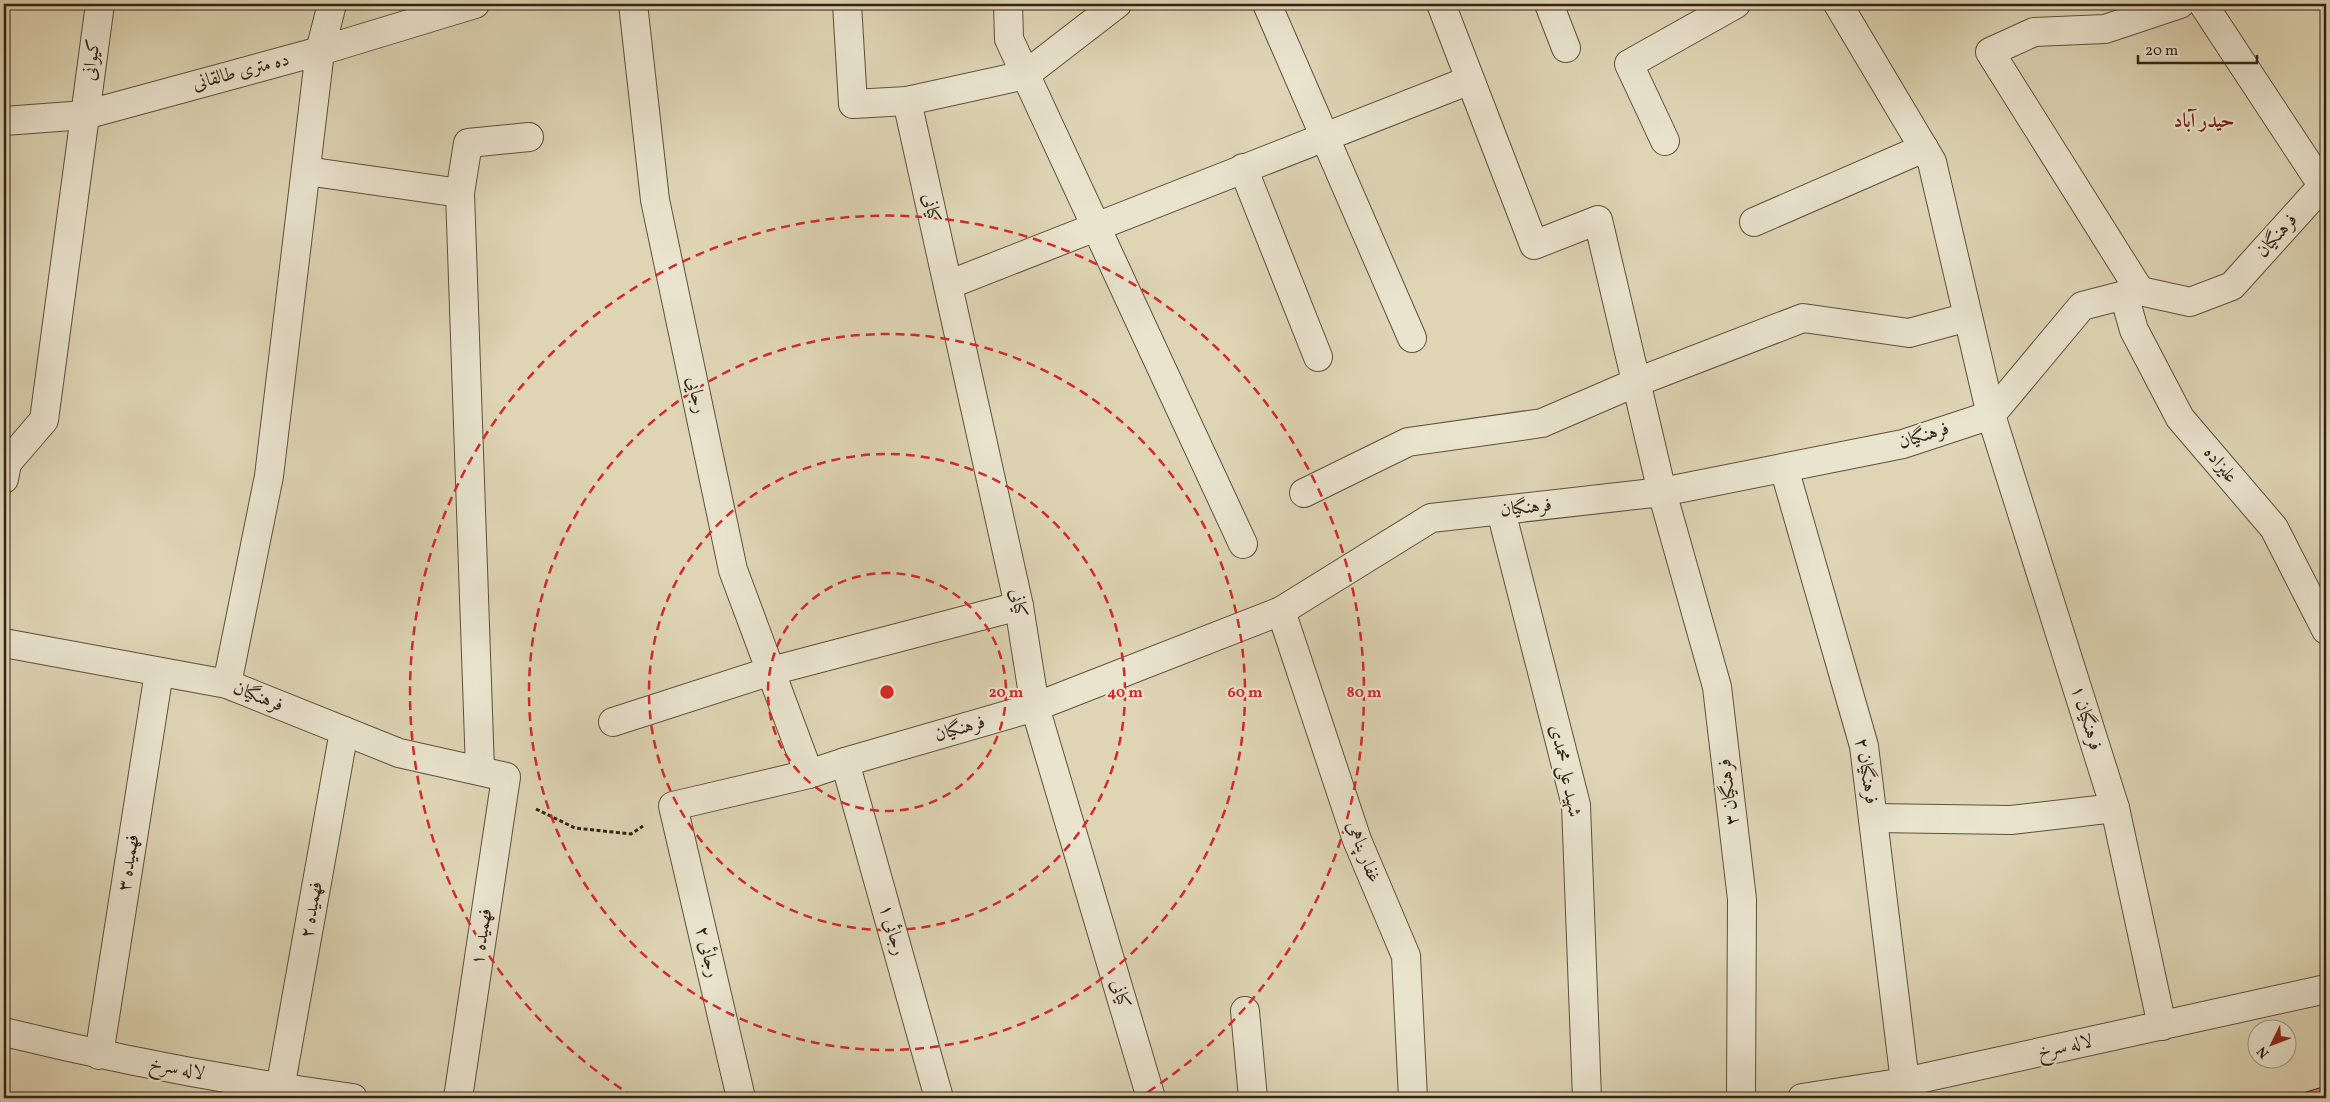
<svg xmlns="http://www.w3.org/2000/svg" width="2330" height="1102" font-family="Vollkorn,Amiri,serif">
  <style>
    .building { fill: #d18a6a; stroke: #322316 }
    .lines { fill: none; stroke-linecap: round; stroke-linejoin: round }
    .minor-casing { stroke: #5d503e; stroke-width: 30 }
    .tertiary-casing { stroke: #5d503e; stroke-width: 30 }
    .path { stroke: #322316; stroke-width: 3; stroke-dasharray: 4 2.5; stroke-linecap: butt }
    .minor { stroke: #eae4cf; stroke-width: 28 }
    .tertiary { stroke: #eae4cf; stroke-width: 28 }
    .ring { fill: none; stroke: #d62828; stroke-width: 2.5; stroke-dasharray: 9 6 }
    .labels { text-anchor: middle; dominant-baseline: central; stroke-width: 4.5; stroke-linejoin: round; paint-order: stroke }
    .street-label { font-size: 19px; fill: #322316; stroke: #eae4cf }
    .neighbourhood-label { font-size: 20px; font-weight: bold; fill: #7a1f14; stroke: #eae4cf }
    .centre { fill: #d62828; stroke: #eae4cf; stroke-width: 2.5 }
    .ring-label { font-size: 15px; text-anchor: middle; font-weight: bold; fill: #d62828; stroke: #eae4cf; stroke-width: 4.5; stroke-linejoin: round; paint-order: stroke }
  </style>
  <rect width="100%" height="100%" fill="#dfd5b5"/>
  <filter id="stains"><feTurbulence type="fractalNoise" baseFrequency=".004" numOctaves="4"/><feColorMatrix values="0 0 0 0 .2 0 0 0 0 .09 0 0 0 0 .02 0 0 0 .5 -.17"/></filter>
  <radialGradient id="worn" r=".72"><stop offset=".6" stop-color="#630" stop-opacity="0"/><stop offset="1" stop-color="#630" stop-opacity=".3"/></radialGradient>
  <polygon class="building" points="2326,1086 2326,1098 2286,1098"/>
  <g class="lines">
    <defs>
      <g id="minor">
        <polyline points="633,4 655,200 733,570 809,774"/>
        <polyline points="847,4 853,104 907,101 1025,75 1117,4"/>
        <polyline points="1008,4 1009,39 1243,544"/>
        <polyline points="1267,4 1412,338"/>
        <polyline points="1441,4 1534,245 1598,220 1662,492 1717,687 1742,899 1741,1098"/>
        <polyline points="1549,4 1566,48"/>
        <polyline points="1838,4 1932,162 1991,415 2115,808 2162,1026"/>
        <polyline points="2203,4 2326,191"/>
        <polyline points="907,101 1019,606 1035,707 1151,1098"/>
        <polyline points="1665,141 1629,64 1736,4"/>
        <polyline points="1243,168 1318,357"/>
        <polyline points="306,171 460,193"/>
        <polyline points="1754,222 1924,148"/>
        <polyline points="948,285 1470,80"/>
        <polyline points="2140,291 1990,52 2034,32 2105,29 2180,4"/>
        <polyline points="2124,295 2134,330 2180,418 2274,528 2326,630"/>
        <polyline points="1784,468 1864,746 1905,1082"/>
        <polyline points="4,479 7,463 44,420 100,4"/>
        <polyline points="1304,493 1408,442 1542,423 1637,382 1803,318 1909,333 1968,317"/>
        <polyline points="1501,511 1576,805 1587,1098"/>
        <polyline points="1281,611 1357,840 1406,956 1413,1098"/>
        <polyline points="4,643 227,684 399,753 506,777 458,1098"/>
        <polyline points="227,684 269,476 320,51 332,4"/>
        <polyline points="613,722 771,671 1019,606"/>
        <polyline points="845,762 939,1098"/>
        <polyline points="480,770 460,193 468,143 529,137"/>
        <polyline points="1873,818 2011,820 2115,808"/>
        <polyline points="1245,1011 1253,1098"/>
        <path d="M4,1032C119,1060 235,1082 353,1098"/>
        <polyline points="99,1055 159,672"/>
        <polyline points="280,1089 344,731"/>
        <polyline points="741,1098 673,806 809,774 845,762 1035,707 1281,611 1431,518 1662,492 1903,444 1991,415 2082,306 2140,291 2190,302 2232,286 2323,185 2326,184"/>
        <polyline points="1802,1098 1905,1082 2326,989"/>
      </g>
      <polyline id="tertiary" points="4,121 85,115 320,51 475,4"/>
    </defs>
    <use href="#minor" class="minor-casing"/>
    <use href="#tertiary" class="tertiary-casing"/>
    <polyline class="path" points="536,809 575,828 631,834 643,826"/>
    <use href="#minor" class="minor"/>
    <use href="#tertiary" class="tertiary"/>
  </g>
  <g class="ring">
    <circle cx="887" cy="692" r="119"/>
    <circle cx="887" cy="692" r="238"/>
    <circle cx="887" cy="692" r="358"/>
    <path d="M634 1097A477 477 0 1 1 1140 1097"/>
  </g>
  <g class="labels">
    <g class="street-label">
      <text transform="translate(92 60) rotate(-83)">کیوانی</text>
      <text transform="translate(241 72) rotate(-15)">ده متری طالقانی</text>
      <text transform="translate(931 208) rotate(78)">کیانی</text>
      <text transform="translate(2277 236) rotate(-48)">فرهنگیان</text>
      <text transform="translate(696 395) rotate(78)">رجایی</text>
      <text transform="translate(1924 436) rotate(-17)">فرهنگیان</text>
      <text transform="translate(2220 465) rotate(50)">علیزاده</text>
      <text transform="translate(1526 508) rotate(-6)">فرهنگیان</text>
      <text transform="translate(1018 603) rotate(79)">کیانی</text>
      <text transform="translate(258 697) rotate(22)">فرهنگیان</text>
      <text transform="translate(2086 718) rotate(73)">فرهنگیان ۱</text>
      <text transform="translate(960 729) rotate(-16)">فرهنگیان</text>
      <text transform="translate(1565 771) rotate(78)">شهید علی محمدی</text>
      <text transform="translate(1866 771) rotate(81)">فرهنگیان ۲</text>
      <text transform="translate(1729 792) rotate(-97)">فرهنگیان ۳</text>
      <text transform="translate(1363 852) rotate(69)">غفار پناهی</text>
      <text transform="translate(129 863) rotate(-81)">فهمیده ۳</text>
      <text transform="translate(312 910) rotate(-80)">فهمیده ۲</text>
      <text transform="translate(892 930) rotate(74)">رجائی ۱</text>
      <text transform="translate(482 937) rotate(-81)">فهمیده ۱</text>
      <text transform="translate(707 952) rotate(77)">رجائی ۲</text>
      <text transform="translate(1120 994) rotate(73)">کیانی</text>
      <text transform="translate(2065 1047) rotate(-12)">لاله سرخ</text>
      <text transform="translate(177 1069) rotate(11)">لاله سرخ</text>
    </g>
    <g class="neighbourhood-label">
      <text x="2204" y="122">حیدر آباد</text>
    </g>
  </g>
  <circle cx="887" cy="692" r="8" class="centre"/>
  <g class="ring-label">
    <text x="1006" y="697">20 m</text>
    <text x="1125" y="697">40 m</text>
    <text x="1245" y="697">60 m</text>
    <text x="1364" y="697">80 m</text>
  </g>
  <rect width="2330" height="1102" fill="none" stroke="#dfd5b5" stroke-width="20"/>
  <rect x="5" y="5" width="2320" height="1092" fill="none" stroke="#322316" stroke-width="2.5"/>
  <rect x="10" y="10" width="2310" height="1082" fill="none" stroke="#322316"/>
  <g transform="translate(2272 1044) rotate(228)"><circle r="24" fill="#eae4cf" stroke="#a09785"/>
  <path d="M0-4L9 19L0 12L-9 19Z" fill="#8f2418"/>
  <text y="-8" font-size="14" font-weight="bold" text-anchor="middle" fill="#322316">N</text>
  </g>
  <path d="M2138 55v8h119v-8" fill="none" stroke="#322316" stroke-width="2.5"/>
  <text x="2145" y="55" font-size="15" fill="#322316" stroke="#eae4cf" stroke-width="4" paint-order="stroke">20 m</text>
  <rect width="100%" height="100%" filter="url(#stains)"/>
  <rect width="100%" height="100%" fill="url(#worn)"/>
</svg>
